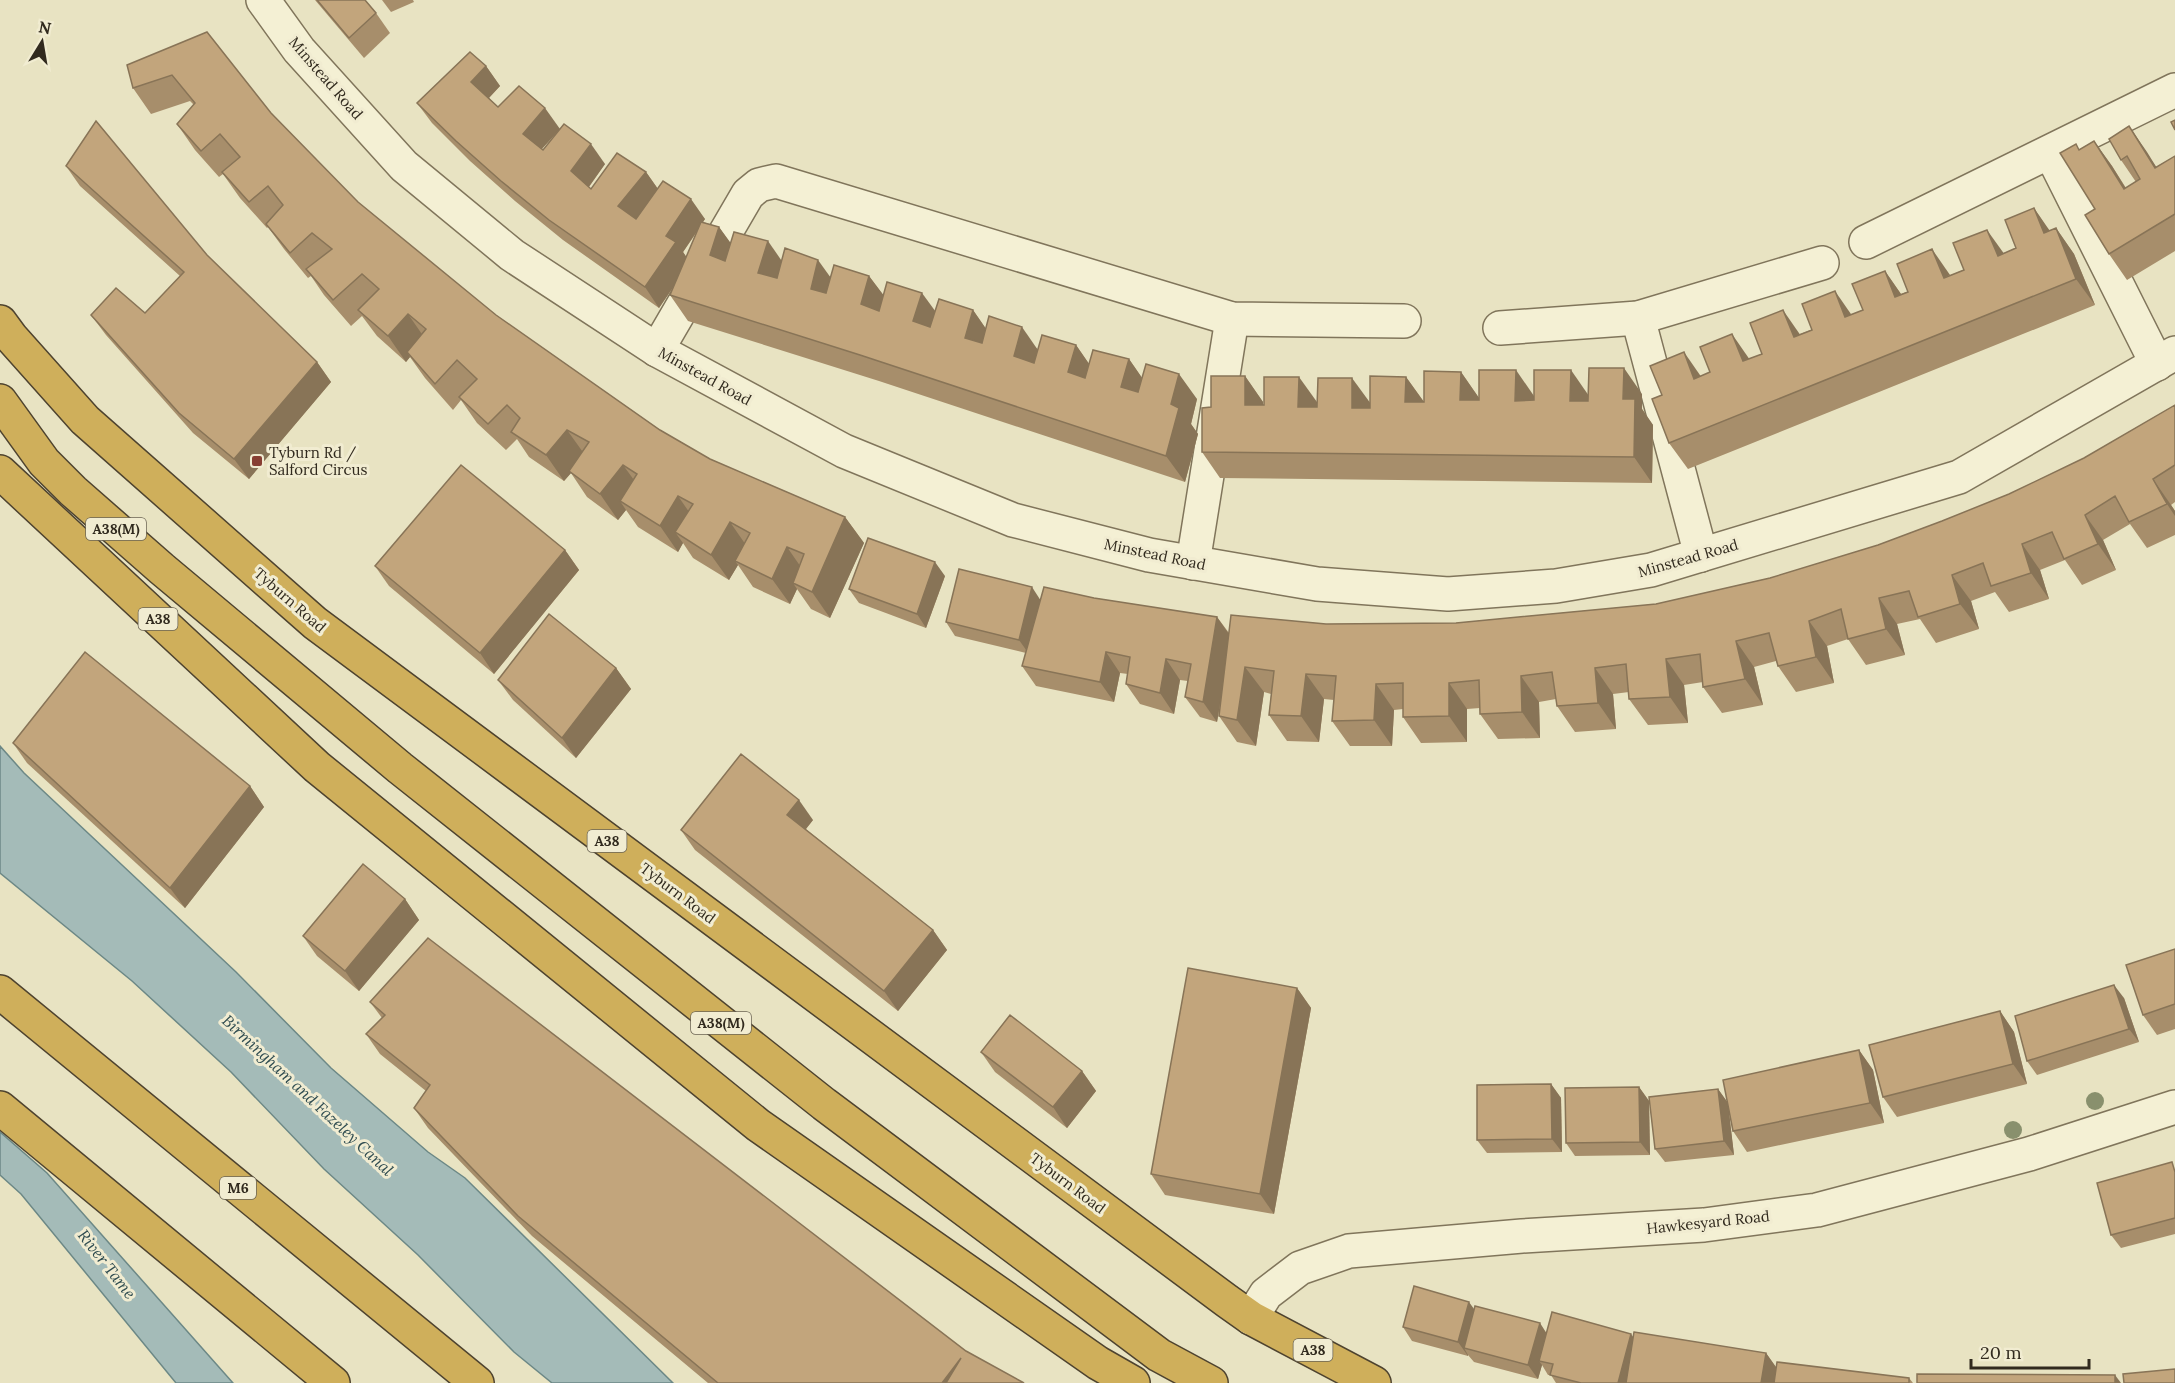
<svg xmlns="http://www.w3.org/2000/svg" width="2175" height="1383" font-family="Lora,serif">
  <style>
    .water { fill: #a4bbb8; stroke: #6c8886; stroke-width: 1.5 }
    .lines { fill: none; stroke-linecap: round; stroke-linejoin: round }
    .minor-casing { stroke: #80755b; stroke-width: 36 }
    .highway-casing { stroke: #4e432f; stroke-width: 36 }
    .minor { stroke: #f4f0d4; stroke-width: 33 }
    .highway { stroke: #cfaf5b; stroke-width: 33 }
    .tree { fill: #89906d }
    .wall { fill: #a78e6b; fill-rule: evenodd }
    .shaded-wall { fill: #887457 }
    .building { fill: #c2a57c; stroke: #887457; stroke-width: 1.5 }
    .poi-dot { fill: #883f32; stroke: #f1ecd1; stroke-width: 2 }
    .labels { text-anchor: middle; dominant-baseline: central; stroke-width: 6; stroke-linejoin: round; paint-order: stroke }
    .shield { fill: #f1ecd1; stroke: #6b6454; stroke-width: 1.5 }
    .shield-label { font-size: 14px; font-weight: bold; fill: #312a1e }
    .street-label { font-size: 15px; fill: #312a1e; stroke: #f1ecd1 }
    .poi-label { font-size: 15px; fill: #312a1e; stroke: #f1ecd1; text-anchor: start }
    .water-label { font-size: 16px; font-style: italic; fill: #2f4c50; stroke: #f1ecd1 }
  </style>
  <rect width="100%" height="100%" fill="#e8e3c2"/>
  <g class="water">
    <polygon points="0,746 24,773 236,972 331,1068 428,1152 465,1178 673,1383 552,1383 514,1352 418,1255 324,1169 231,1072 132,981 0,873"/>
    <polygon points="0,1132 47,1173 233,1383 176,1383 21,1194 0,1175"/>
  </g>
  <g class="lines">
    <defs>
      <g id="minor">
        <polyline points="263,0 299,50 404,166 512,255 657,350 844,451 1013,520 1149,555 1317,584 1448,594 1556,586 1651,570 1959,477 2175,353"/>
        <polyline points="2051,153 2157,364"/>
        <polyline points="1866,242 2175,90"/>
        <polyline points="1638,318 1701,555"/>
        <polyline points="1500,328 1638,318 1822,263"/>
        <polyline points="657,350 748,194 759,185 776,181 1232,319 1404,321"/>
        <polyline points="1193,563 1232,319"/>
        <polyline points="1251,1318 1266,1294 1300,1268 1349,1251 1522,1236 1704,1225 1817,1210 2029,1154 2175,1107"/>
      </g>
      <g id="highway">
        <polyline points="0,322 11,337 85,420 315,623 1227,1301 1251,1318 1374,1383"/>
        <polyline points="0,401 44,462 73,491 162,569 400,768 824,1104 1159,1355 1211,1383"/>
        <polyline points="0,472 317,767 758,1125 1098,1363 1133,1383"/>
        <polyline points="0,992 477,1383"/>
        <polyline points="0,1108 333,1383"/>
      </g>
    </defs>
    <use href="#minor" class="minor-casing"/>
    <use href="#highway" class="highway-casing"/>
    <use href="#minor" class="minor"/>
    <use href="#highway" class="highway"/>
  </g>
  <g class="tree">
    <circle cx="2095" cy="1101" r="9"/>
    <circle cx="2013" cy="1130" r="9"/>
  </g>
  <g class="wall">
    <polygon points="315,0 365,0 376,13 390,33 364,58"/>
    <polygon points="382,0 413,0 414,2 391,12"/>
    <polygon points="207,32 271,113 358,202 496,315 660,430 710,459 845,517 864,543 830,618 811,609 797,589 790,604 753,587 738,565 729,580 693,558 683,543 678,552 638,527 626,510 618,520 587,497 571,473 564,481 529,457 517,439 506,450 477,423 461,400 453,410 425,378 410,357 406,362 377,336 362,316 351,326 324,295 311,276 308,278 284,249 268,227 267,228 240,198 223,174 219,177 195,150 177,124 194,105 190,101 151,114 133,88"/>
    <path d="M486,66L500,86L489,98L498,107L560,129L542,149L543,150L605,164L589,187L591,189L646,172L658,189L705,219L703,222L719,227L730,243L831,277L869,276L883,295L935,311L973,310L986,329L1038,349L1076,345L1089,364L1129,359L1142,378L1197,399L1191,424L1198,434L1185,482L879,381L688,321L670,295L675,285L659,308L563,240L515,201L470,161L432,123L417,103ZM699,229L686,257L683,252Z"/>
    <polygon points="2129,126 2156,167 2175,156 2175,251 2127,280 2109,254 2095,209 2080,149 2094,141 2112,166 2126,188 2136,182 2121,160"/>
    <polygon points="66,166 207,255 317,362 331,382 249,479 193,433 106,335 91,315 145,313 180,276 80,186"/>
    <polygon points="2034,208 2049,231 2056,228 2074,254 2095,305 1688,469 1669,443 1662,395 1701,376 1762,354 1800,334 1863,310 1885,271 1901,294 1951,275 2016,248"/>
    <polygon points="1461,372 1479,398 1479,400 1534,396 1642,394 1642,409 1653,425 1652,483 1220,478 1202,452 1211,407 1245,376 1263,402 1263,405 1317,402 1317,407 1370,404 1406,377 1424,402"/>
    <polygon points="2175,405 2175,502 2171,505 2175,511 2175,535 2147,548 2130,524 2103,540 2116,570 2082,585 2065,560 2040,570 2049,599 2009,612 1995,592 1971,601 1979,629 1936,643 1920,619 1897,624 1905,655 1866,665 1848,639 1827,646 1834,683 1796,692 1778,666 1776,661 1754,667 1763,705 1722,713 1703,687 1703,682 1684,685 1688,723 1648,725 1629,699 1629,692 1613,694 1616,729 1575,732 1557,706 1556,699 1539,702 1540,738 1498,739 1480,714 1480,708 1467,709 1467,742 1421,743 1403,717 1403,709 1394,710 1392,746 1350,746 1332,721 1334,700 1324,699 1319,742 1287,741 1269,715 1271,694 1264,692 1256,746 1237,742 1219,716 1220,706 1217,722 1200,717 1185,697 1188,681 1180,680 1174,714 1140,704 1126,684 1128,674 1120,673 1114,702 1036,686 1022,666 1026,653 955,636 946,622 1040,599 1094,598 1217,617 1229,633 1326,624 1456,623 1656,604 1770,578 1878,545 1942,521 2009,494 2084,458"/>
    <polygon points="565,550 579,570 494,674 389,586 375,566"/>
    <polygon points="945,576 926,628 859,603 849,589"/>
    <polygon points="616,668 631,689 576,758 513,700 498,680"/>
    <polygon points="13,743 250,786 264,807 185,908 27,763"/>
    <polygon points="813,820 806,829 933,930 947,950 898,1011 695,850 681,830"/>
    <polygon points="405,899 419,920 359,991 317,956 303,936"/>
    <polygon points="2175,949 2175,1029 2157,1035 2143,1015"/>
    <polygon points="1297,988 1311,1008 1274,1214 1165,1195 1151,1174"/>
    <polygon points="2124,998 2139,1042 2037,1075 2027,1061"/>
    <polygon points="370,1002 966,1351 1024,1383 708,1383 532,1236 428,1128 414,1108 426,1091 380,1054 366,1034 382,1018"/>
    <polygon points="2000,1011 2014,1032 2027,1084 1897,1117 1883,1097"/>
    <polygon points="1859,1050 1873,1070 1884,1123 1747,1152 1733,1131 1728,1106 1734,1155 1665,1162 1655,1149 1718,1089 1728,1103"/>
    <polygon points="981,1052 1082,1071 1096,1091 1067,1128 995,1072"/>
    <polygon points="1551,1084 1561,1098 1562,1152 1487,1153 1477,1140"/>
    <polygon points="1639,1087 1649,1101 1650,1155 1575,1156 1566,1143"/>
    <polygon points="2175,1172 2175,1234 2121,1248 2111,1235"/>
    <polygon points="1474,1309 1546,1333 1634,1337 1766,1353 1776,1367 1909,1378 1913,1383 1556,1383 1551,1375 1548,1375 1542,1365 1538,1379 1474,1362 1468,1355 1468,1356 1412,1341 1403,1327"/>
  </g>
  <g class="shaded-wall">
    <polygon points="486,66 500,86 485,102 471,82"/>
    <polygon points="545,108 560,129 537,154 523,134"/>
    <polygon points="2129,126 2147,152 2173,194 2155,168"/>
    <polygon points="2094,141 2112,166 2142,215 2124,189"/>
    <polygon points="591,144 605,164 585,192 571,171"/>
    <polygon points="646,172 660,192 633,226 618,206"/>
    <polygon points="691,199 705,219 683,252 690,262 659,308 645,287 666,236"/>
    <polygon points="2034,208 2052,234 2044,233"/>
    <polygon points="719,227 738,253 728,281 710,255"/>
    <polygon points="2056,228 2074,254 2095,305 2076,279"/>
    <polygon points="1987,230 2005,255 1998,256"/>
    <polygon points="768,241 786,267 776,299 758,273"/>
    <polygon points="1932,249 1950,275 1944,278"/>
    <polygon points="818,260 836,285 829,315 811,289"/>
    <polygon points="1885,271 1903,297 1895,297"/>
    <polygon points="869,276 888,301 879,330 861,304"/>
    <polygon points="1835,291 1853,317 1845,317"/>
    <polygon points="922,293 941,319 931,347 913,321"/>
    <polygon points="973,310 991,336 983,364 965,338"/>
    <polygon points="1783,310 1801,336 1794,337"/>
    <polygon points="408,314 426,340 407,352 410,357 406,362 388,336"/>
    <polygon points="1022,327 1040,353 1032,381 1014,356"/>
    <polygon points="1732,334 1750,360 1743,361"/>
    <polygon points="1076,345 1094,371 1086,398 1068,372"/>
    <polygon points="1684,352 1702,378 1694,379"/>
    <polygon points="1129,359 1147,385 1140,413 1121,387"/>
    <polygon points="317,362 331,382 249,479 234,459"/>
    <polygon points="1624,368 1642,394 1642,409 1653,425 1652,483 1634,457 1623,399"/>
    <polygon points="1516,370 1534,396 1533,426 1515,401"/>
    <polygon points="1571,370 1589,396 1588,427 1570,401"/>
    <polygon points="1461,372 1479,398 1479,426 1460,400"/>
    <polygon points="1179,374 1197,399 1191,424 1198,434 1185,482 1166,456 1171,404"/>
    <polygon points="1245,376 1263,402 1263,431 1245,405"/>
    <polygon points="1299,377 1317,402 1316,433 1298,407"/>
    <polygon points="1406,377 1424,402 1405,402"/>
    <polygon points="1352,378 1371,404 1370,434 1352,408"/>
    <polygon points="567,430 585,455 569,471 571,473 564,481 546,455"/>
    <polygon points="623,465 642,491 620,501 626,510 618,520 600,494"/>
    <polygon points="2153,479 2171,505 2175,511 2175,516 2167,504"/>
    <polygon points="678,496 696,522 675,532 683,543 678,552 660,526"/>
    <polygon points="2085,515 2103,540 2116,570 2098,544"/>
    <polygon points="845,517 864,543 830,618 812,592"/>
    <polygon points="730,522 748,548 735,561 738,565 729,580 711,555"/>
    <polygon points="2022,544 2040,570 2049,599 2031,573"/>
    <polygon points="787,547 805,573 793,583 797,589 790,604 772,579"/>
    <polygon points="565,550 579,570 494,674 480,653"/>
    <polygon points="935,562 945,576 926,628 917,614"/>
    <polygon points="1952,575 1971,601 1979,629 1960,604"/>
    <polygon points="1032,587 1041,601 1029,654 1019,640"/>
    <polygon points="1879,598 1897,624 1905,655 1886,629"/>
    <polygon points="1217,617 1231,637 1217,722 1203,702"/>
    <polygon points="1809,621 1827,646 1834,683 1816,657"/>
    <polygon points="1736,641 1754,667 1763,705 1745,679"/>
    <polygon points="1106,652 1120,673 1114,702 1100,682"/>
    <polygon points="1166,659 1180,680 1174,714 1160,693"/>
    <polygon points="1666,659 1684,685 1688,723 1670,697"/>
    <polygon points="1245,667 1264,692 1256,746 1237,720"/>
    <polygon points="616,668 631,689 576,758 562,738"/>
    <polygon points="1595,668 1613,694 1616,729 1598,703"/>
    <polygon points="1306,674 1324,699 1319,742 1301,716"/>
    <polygon points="1521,676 1539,702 1540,738 1522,712"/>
    <polygon points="1449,683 1467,709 1467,742 1449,716"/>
    <polygon points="1376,684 1394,710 1392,746 1374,720"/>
    <polygon points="250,786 264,807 185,908 170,888"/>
    <polygon points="799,800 813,820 801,835 787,815"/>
    <polygon points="405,899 419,920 359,991 345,971"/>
    <polygon points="933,930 947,950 898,1011 884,991"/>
    <polygon points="2114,985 2124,998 2139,1042 2129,1029"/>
    <polygon points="1297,988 1311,1008 1274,1214 1260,1194"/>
    <polygon points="2000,1011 2014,1032 2027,1084 2013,1064"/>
    <polygon points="1859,1050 1873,1070 1884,1123 1870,1103"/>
    <polygon points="1082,1071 1096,1091 1067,1128 1053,1107"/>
    <polygon points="1551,1084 1561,1098 1562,1152 1552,1139"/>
    <polygon points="1639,1087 1649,1101 1650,1155 1640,1142"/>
    <polygon points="1718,1089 1728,1103 1734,1155 1724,1141"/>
    <polygon points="1469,1302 1479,1316 1464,1348 1468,1355 1468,1356 1458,1342"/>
    <polygon points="1540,1323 1549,1337 1539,1361 1542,1365 1538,1379 1528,1365"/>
    <polygon points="1631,1334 1641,1348 1631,1383 1618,1383"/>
    <polygon points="1766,1353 1780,1373 1779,1383 1761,1383"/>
    <polygon points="961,1358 971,1383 942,1383"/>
    <polygon points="2115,1375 2121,1383 2115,1383"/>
  </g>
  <g class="building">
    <polygon points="317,0 365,0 376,13 349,38"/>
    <polygon points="207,32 271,113 358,202 496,315 660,430 710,459 845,517 812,592 793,583 804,554 787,547 772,579 735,561 750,533 730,522 711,555 675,532 693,504 678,496 660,526 620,501 637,474 623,465 600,494 569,471 589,442 567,430 546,455 511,432 520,418 507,405 488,424 459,397 477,379 457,360 435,384 407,352 426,329 408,314 388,336 358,310 379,289 362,274 333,300 306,269 332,249 312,233 290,253 266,224 283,205 268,186 249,202 222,172 240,157 220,134 201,151 177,124 195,103 172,75 133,88 127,65"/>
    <polygon points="470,52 486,66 471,82 498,107 519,86 545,108 523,134 543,150 564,124 591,144 571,171 591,189 617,153 646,172 618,206 636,219 663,181 691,199 666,236 676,242 645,287 549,220 501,181 456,141 417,103"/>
    <polygon points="2175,120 2175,130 2171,122"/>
    <polygon points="96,121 207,255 317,362 234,459 179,413 91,315 116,288 145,313 184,272 66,166"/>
    <polygon points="2129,126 2155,168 2175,156 2175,214 2109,254 2085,215 2095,209 2060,153 2076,144 2079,150 2094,141 2124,189 2140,179 2127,156 2121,160 2109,139"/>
    <polygon points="2034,208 2044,233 2056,228 2076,279 1669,443 1652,399 1662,395 1650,366 1684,352 1694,379 1710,372 1700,347 1732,334 1743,361 1762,354 1750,323 1783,310 1794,337 1812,330 1802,304 1835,291 1845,317 1863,310 1852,284 1885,271 1895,297 1908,292 1897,264 1932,249 1944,278 1964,270 1953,243 1987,230 1998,256 2016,248 2005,220"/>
    <polygon points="701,222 719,227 710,255 725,261 734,232 768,241 758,273 777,278 785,248 818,260 811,289 826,293 834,265 869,276 861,304 879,311 887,282 922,293 913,321 930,327 939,299 973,310 965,338 982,343 989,316 1022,327 1014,356 1034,363 1042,335 1076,345 1068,372 1085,378 1093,350 1129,359 1121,387 1138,392 1146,364 1179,374 1171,404 1179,408 1166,456 860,355 670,295"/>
    <polygon points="1589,368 1624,368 1623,399 1635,399 1634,457 1202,452 1202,408 1211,407 1211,376 1245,376 1245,405 1264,405 1264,377 1299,377 1298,407 1317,407 1318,378 1352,378 1352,408 1370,408 1370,376 1406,377 1405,402 1424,402 1424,371 1461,372 1460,400 1479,400 1479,370 1516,370 1515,401 1534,400 1534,370 1571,370 1570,401 1588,401"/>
    <polygon points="2175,405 2175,465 2153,479 2167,504 2129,522 2115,496 2085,515 2098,544 2064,559 2052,532 2022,544 2031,573 1991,586 1983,563 1952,575 1960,604 1918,617 1909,591 1879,598 1886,629 1848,639 1841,609 1809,621 1816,657 1778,666 1769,633 1736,641 1745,679 1703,687 1700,654 1666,659 1670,697 1629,699 1626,664 1595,668 1598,703 1557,706 1552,672 1521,676 1522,712 1480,714 1479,680 1449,683 1449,716 1403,717 1403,683 1376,684 1374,720 1332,721 1336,676 1306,674 1301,716 1269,715 1274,671 1245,667 1237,720 1219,716 1231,615 1326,624 1456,623 1656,604 1770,578 1878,545 1942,521 2009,494 2084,458"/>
    <polygon points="461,465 565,550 480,653 375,566"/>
    <polygon points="868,538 935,562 917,614 849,589"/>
    <polygon points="959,569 1032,587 1019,640 946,622"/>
    <polygon points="1044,587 1094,598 1217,617 1203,702 1185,697 1191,664 1166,659 1160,693 1126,684 1130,657 1106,652 1100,682 1022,666"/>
    <polygon points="549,614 616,668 562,738 498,680"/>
    <polygon points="85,652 250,786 170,888 13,743"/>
    <polygon points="741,754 799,800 787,815 933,930 884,991 681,830"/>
    <polygon points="363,864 405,899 345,971 303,936"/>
    <polygon points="428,938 966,1351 1024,1383 946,1383 961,1358 942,1383 718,1383 518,1216 414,1108 430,1085 366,1034 385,1015 370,1002"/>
    <polygon points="2175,949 2175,1004 2143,1015 2126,965"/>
    <polygon points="1188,968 1297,988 1260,1194 1151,1174"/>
    <polygon points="2114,985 2129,1029 2027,1061 2015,1016"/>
    <polygon points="2000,1011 2013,1064 1883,1097 1869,1045"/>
    <polygon points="1010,1015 1082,1071 1053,1107 981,1052"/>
    <polygon points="1859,1050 1870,1103 1733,1131 1723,1080"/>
    <polygon points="1551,1084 1552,1139 1477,1140 1477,1085"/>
    <polygon points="1639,1087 1640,1142 1566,1143 1565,1088"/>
    <polygon points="1718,1089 1724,1141 1655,1149 1649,1097"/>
    <polygon points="2172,1162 2175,1172 2175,1218 2111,1235 2097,1183"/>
    <polygon points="1414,1286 1469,1302 1458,1342 1403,1327"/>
    <polygon points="1475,1306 1540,1323 1528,1365 1464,1348"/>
    <polygon points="1552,1312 1631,1334 1618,1383 1581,1383 1550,1375 1553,1364 1539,1361"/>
    <polygon points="1634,1332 1766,1353 1761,1383 1626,1383"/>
    <polygon points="1777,1362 1909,1378 1909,1383 1774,1383"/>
    <polygon points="2175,1369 2175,1383 2124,1383 2123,1374"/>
    <polygon points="1917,1374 2115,1375 2115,1383 1917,1383"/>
  </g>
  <rect class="poi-dot" x="251" y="455" width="12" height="12" rx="3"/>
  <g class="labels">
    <g class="shield">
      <rect x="86" y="518" width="60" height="22" rx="4.5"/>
      <rect x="138.5" y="608" width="39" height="22" rx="4.5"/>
      <rect x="587.5" y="830" width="39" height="22" rx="4.5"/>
      <rect x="691" y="1012" width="60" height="22" rx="4.5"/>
      <rect x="220" y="1177" width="36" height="22" rx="4.5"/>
      <rect x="1293.5" y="1339" width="39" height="22" rx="4.5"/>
    </g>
    <g class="shield-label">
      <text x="116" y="529">A38(M)</text>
      <text x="158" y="619">A38</text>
      <text x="607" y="841">A38</text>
      <text x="721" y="1023">A38(M)</text>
      <text x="238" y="1188">M6</text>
      <text x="1313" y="1350">A38</text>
    </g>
    <g class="street-label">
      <text transform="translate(326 78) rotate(49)">Minstead Road</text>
      <text transform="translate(705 376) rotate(29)">Minstead Road</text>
      <text transform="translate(1155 554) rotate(12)">Minstead Road</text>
      <text transform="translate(1688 558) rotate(-16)">Minstead Road</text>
      <text transform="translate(290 600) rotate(41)">Tyburn Road</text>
      <text transform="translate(678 893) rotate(37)">Tyburn Road</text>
      <text transform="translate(1068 1183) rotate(37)">Tyburn Road</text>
      <text transform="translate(1708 1222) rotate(-6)">Hawkesyard Road</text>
    </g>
    <g class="poi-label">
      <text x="269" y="452">Tyburn Rd /<tspan x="269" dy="17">Salford Circus</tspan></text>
    </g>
    <g class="water-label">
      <text transform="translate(308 1095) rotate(43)">Birmingham and Fazeley Canal</text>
      <text transform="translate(107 1264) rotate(52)">River Tame</text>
    </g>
  </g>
  <g transform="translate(42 42) rotate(11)" stroke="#f1ecd1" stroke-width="4.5" paint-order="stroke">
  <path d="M0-4.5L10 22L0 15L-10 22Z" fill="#312a1e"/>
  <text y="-9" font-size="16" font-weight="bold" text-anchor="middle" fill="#312a1e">N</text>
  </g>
  <path d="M1971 1359v9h118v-9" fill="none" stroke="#312a1e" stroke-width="3"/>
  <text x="1980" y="1359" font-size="18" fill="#312a1e" stroke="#f1ecd1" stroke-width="4.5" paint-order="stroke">20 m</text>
</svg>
